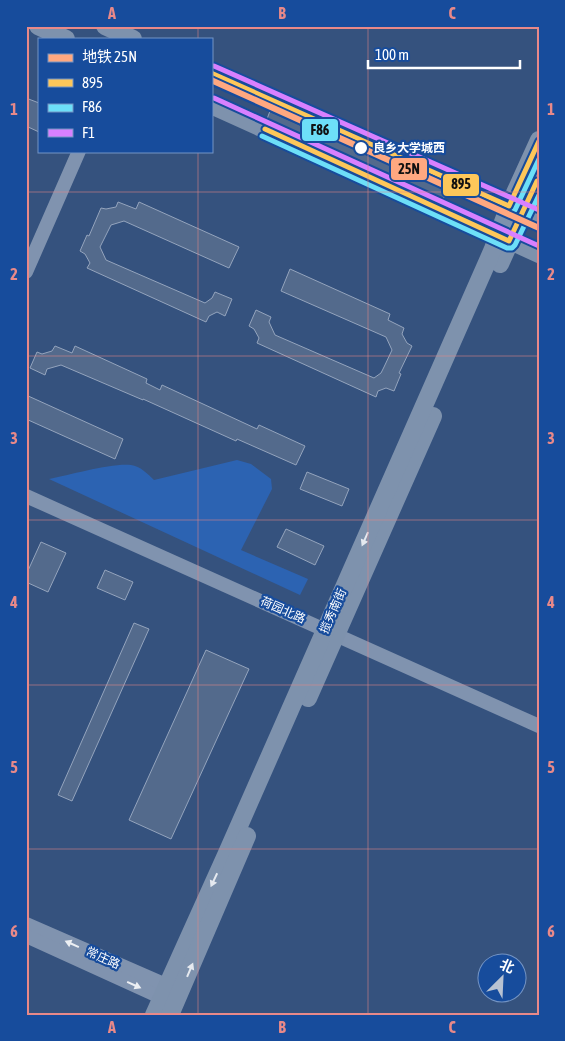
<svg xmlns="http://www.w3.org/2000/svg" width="565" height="1041" font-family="'Asap Condensed','Noto Sans SC',sans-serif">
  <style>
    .green { fill: #2c63b2 }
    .building { fill: #536a8c; stroke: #94a4bd }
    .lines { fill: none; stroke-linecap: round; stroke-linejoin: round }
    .minor { stroke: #8093af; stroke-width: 14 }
    .major { stroke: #7e92ad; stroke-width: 18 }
    .bus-1-casing { stroke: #174c9c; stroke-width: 9 }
    .bus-2-casing { stroke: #174c9c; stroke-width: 9 }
    .bus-3-casing { stroke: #174c9c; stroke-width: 9 }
    .bus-1 { stroke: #fdc75a; stroke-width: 5 }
    .bus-2 { stroke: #6ddff8; stroke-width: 5 }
    .bus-3 { stroke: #d880ff; stroke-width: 5 }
    .metro-1-casing { stroke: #174c9c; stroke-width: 10 }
    .metro-1 { stroke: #ffa880; stroke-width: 6 }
    .oneway { fill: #e5e9ef }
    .oneway2 { fill: #eceff3 }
    .grid { fill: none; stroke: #e88989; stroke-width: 1; stroke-opacity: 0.55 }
    .stop-dot { fill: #fff; stroke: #174c9c; stroke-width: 2 }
    .labels { text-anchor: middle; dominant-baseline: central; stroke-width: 4.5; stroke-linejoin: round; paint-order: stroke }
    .stop-label { font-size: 12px; font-weight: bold; fill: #fff; stroke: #174c9c; text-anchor: start }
    .street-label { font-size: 12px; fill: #fff; stroke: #174c9c }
    .line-badge { stroke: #174c9c; stroke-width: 2 }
    .pale-badge-label { font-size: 14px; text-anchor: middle; font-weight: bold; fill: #111 }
    .neatline { fill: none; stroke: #e88989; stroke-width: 2 }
    .grid-label { font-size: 16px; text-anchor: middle; font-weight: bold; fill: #e88989 }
  </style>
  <rect width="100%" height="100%" fill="#35527e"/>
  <path class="green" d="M237,460L251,464L271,479L272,489L241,550L308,579L300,595L49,479C70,475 111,463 131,465C140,466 148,474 154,480Z"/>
  <g class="building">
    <polygon points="26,98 39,103 39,132 26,126"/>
    <polygon points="270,111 448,189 443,199 267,119"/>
    <polygon points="118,202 136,209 139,202 239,247 229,268 124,221 111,225 100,247 106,260 205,303 212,298 215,292 232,299 225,316 217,312 209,316 206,322 87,268 90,263 85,254 80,251 87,235 89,236 101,208 106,209 116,207"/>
    <polygon points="290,269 390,314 388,320 404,328 402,334 407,343 412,346 399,373 401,374 394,391 386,388 378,391 376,397 257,343 259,338 254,329 249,326 256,310 271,317 269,322 275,335 374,378 381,373 384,367 392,350 386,337 281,291"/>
    <polygon points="55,346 72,353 75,346 147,379 146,383 160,390 162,385 257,429 259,425 305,446 296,465 237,439 236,441 143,399 143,400 61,365 47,369 45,375 30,368 37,352 42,354 52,351"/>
    <polygon points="26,395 123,439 115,459 26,419"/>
    <polygon points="307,472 349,489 342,506 300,489"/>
    <polygon points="286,529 324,546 315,565 277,547"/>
    <polygon points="41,542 66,553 48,592 26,582 26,575"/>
    <polygon points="105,570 133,582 125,600 97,588"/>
    <polygon points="134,623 149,629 72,801 58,795"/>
    <polygon points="206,650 249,669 171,839 129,820"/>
  </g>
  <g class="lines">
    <g class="minor">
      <polyline points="26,272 79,151"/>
      <polyline points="26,496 539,726"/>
      <polyline points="26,924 175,989"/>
      <polyline points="26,936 171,1002"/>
    </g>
    <g class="major">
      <polyline points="38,26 66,39"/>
      <polyline points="105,26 133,39"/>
      <polyline points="211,73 539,218"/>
      <polyline points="211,105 539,254"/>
      <polyline points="500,264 539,178"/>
      <polyline points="308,698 433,416"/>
      <polyline points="154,1015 227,853 493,249 509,206 539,140"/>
      <polyline points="170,1015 247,836"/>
    </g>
    <defs>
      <g id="bus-1">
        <polyline points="211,73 509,206 539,141"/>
        <polyline points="265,129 509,241 537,181"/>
      </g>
      <g id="bus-2">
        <polyline points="211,81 507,213 512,213 515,210 539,159"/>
        <polyline points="262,136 507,248 512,248 515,245 539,195"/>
      </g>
      <g id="bus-3">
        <polyline points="214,66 539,210"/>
        <polyline points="214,98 539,246"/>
      </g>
    </defs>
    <use href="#bus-1" class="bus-1-casing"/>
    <use href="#bus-2" class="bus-2-casing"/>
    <use href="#bus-3" class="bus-3-casing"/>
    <use href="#bus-1" class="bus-1"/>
    <use href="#bus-2" class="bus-2"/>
    <use href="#bus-3" class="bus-3"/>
    <defs>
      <polyline id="metro-1" points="211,80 539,228"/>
    </defs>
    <use href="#metro-1" class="metro-1-casing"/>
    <use href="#metro-1" class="metro-1"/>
  </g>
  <defs><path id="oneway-solid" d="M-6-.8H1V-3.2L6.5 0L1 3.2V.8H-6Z" transform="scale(1.25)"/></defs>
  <g class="oneway">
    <use href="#oneway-solid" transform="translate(365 539) rotate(114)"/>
    <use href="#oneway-solid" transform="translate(214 880) rotate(115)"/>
    <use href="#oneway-solid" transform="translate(190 970) rotate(-67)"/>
  </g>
  <g class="oneway2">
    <use href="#oneway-solid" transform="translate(72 944) rotate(-156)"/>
    <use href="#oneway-solid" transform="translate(134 985) rotate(24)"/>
  </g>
  <path class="grid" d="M198,26V39M368,26V1015M198,151V1015M26,192H539M26,356H539M26,520H539M26,685H539M26,849H539"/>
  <circle class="stop-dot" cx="361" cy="148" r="7"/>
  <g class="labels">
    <g class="stop-label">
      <text x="373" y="148">良乡大学城西</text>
    </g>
    <g class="street-label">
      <text transform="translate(283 610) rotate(24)">荷园北路</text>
      <text transform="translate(333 611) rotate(-66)">揽秀南街</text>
      <text transform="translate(103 958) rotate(24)">常庄路</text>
    </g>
  </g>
  <g class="line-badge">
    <rect x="301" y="118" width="38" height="24" rx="5" fill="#6ddff8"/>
    <rect x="390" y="157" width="38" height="24" rx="5" fill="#ffa880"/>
    <rect x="442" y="173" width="38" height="24" rx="5" fill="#fdc75a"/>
  </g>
  <g class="pale-badge-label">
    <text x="320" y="135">F86</text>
    <text x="409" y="174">25N</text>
    <text x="461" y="189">895</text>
  </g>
  <rect width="565" height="1041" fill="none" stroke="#174c9c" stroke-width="55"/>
  <rect x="38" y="38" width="175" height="115" fill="#174c9c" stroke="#7494c4"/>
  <rect x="48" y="54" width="25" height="8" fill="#ffa880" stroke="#7494c4"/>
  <text x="82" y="62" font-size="15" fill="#ffffff">地铁 25N</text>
  <rect x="48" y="79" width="25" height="8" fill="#fdc75a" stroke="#7494c4"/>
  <text x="82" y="88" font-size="15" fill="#ffffff">895</text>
  <rect x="48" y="104" width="25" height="8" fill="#6ddff8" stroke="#7494c4"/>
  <text x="82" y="112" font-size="15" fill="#ffffff">F86</text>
  <rect x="48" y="129" width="25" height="8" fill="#d880ff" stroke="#7494c4"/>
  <text x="82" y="138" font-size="15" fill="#ffffff">F1</text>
  <g transform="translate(502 978) rotate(24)"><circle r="24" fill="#174c9c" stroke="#7494c4"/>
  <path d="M0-4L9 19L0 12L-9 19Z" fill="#b8c2d2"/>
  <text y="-8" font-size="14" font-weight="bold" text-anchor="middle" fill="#ffffff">北</text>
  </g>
  <path d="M368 60v8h152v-8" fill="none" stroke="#ffffff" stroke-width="2.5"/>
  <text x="375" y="60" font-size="15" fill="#ffffff" stroke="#174c9c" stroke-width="4" paint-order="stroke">100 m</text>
  <rect x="28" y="28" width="510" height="986" class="neatline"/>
  <g class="grid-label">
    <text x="112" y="19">A</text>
    <text x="282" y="19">B</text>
    <text x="452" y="19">C</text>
    <text x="14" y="115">1</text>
    <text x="551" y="115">1</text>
    <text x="14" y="280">2</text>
    <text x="551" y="280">2</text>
    <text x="14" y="444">3</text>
    <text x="551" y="444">3</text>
    <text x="14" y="608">4</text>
    <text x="551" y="608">4</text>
    <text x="14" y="773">5</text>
    <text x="551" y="773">5</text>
    <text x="14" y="937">6</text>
    <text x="551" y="937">6</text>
    <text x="112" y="1033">A</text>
    <text x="282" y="1033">B</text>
    <text x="452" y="1033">C</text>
  </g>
</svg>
